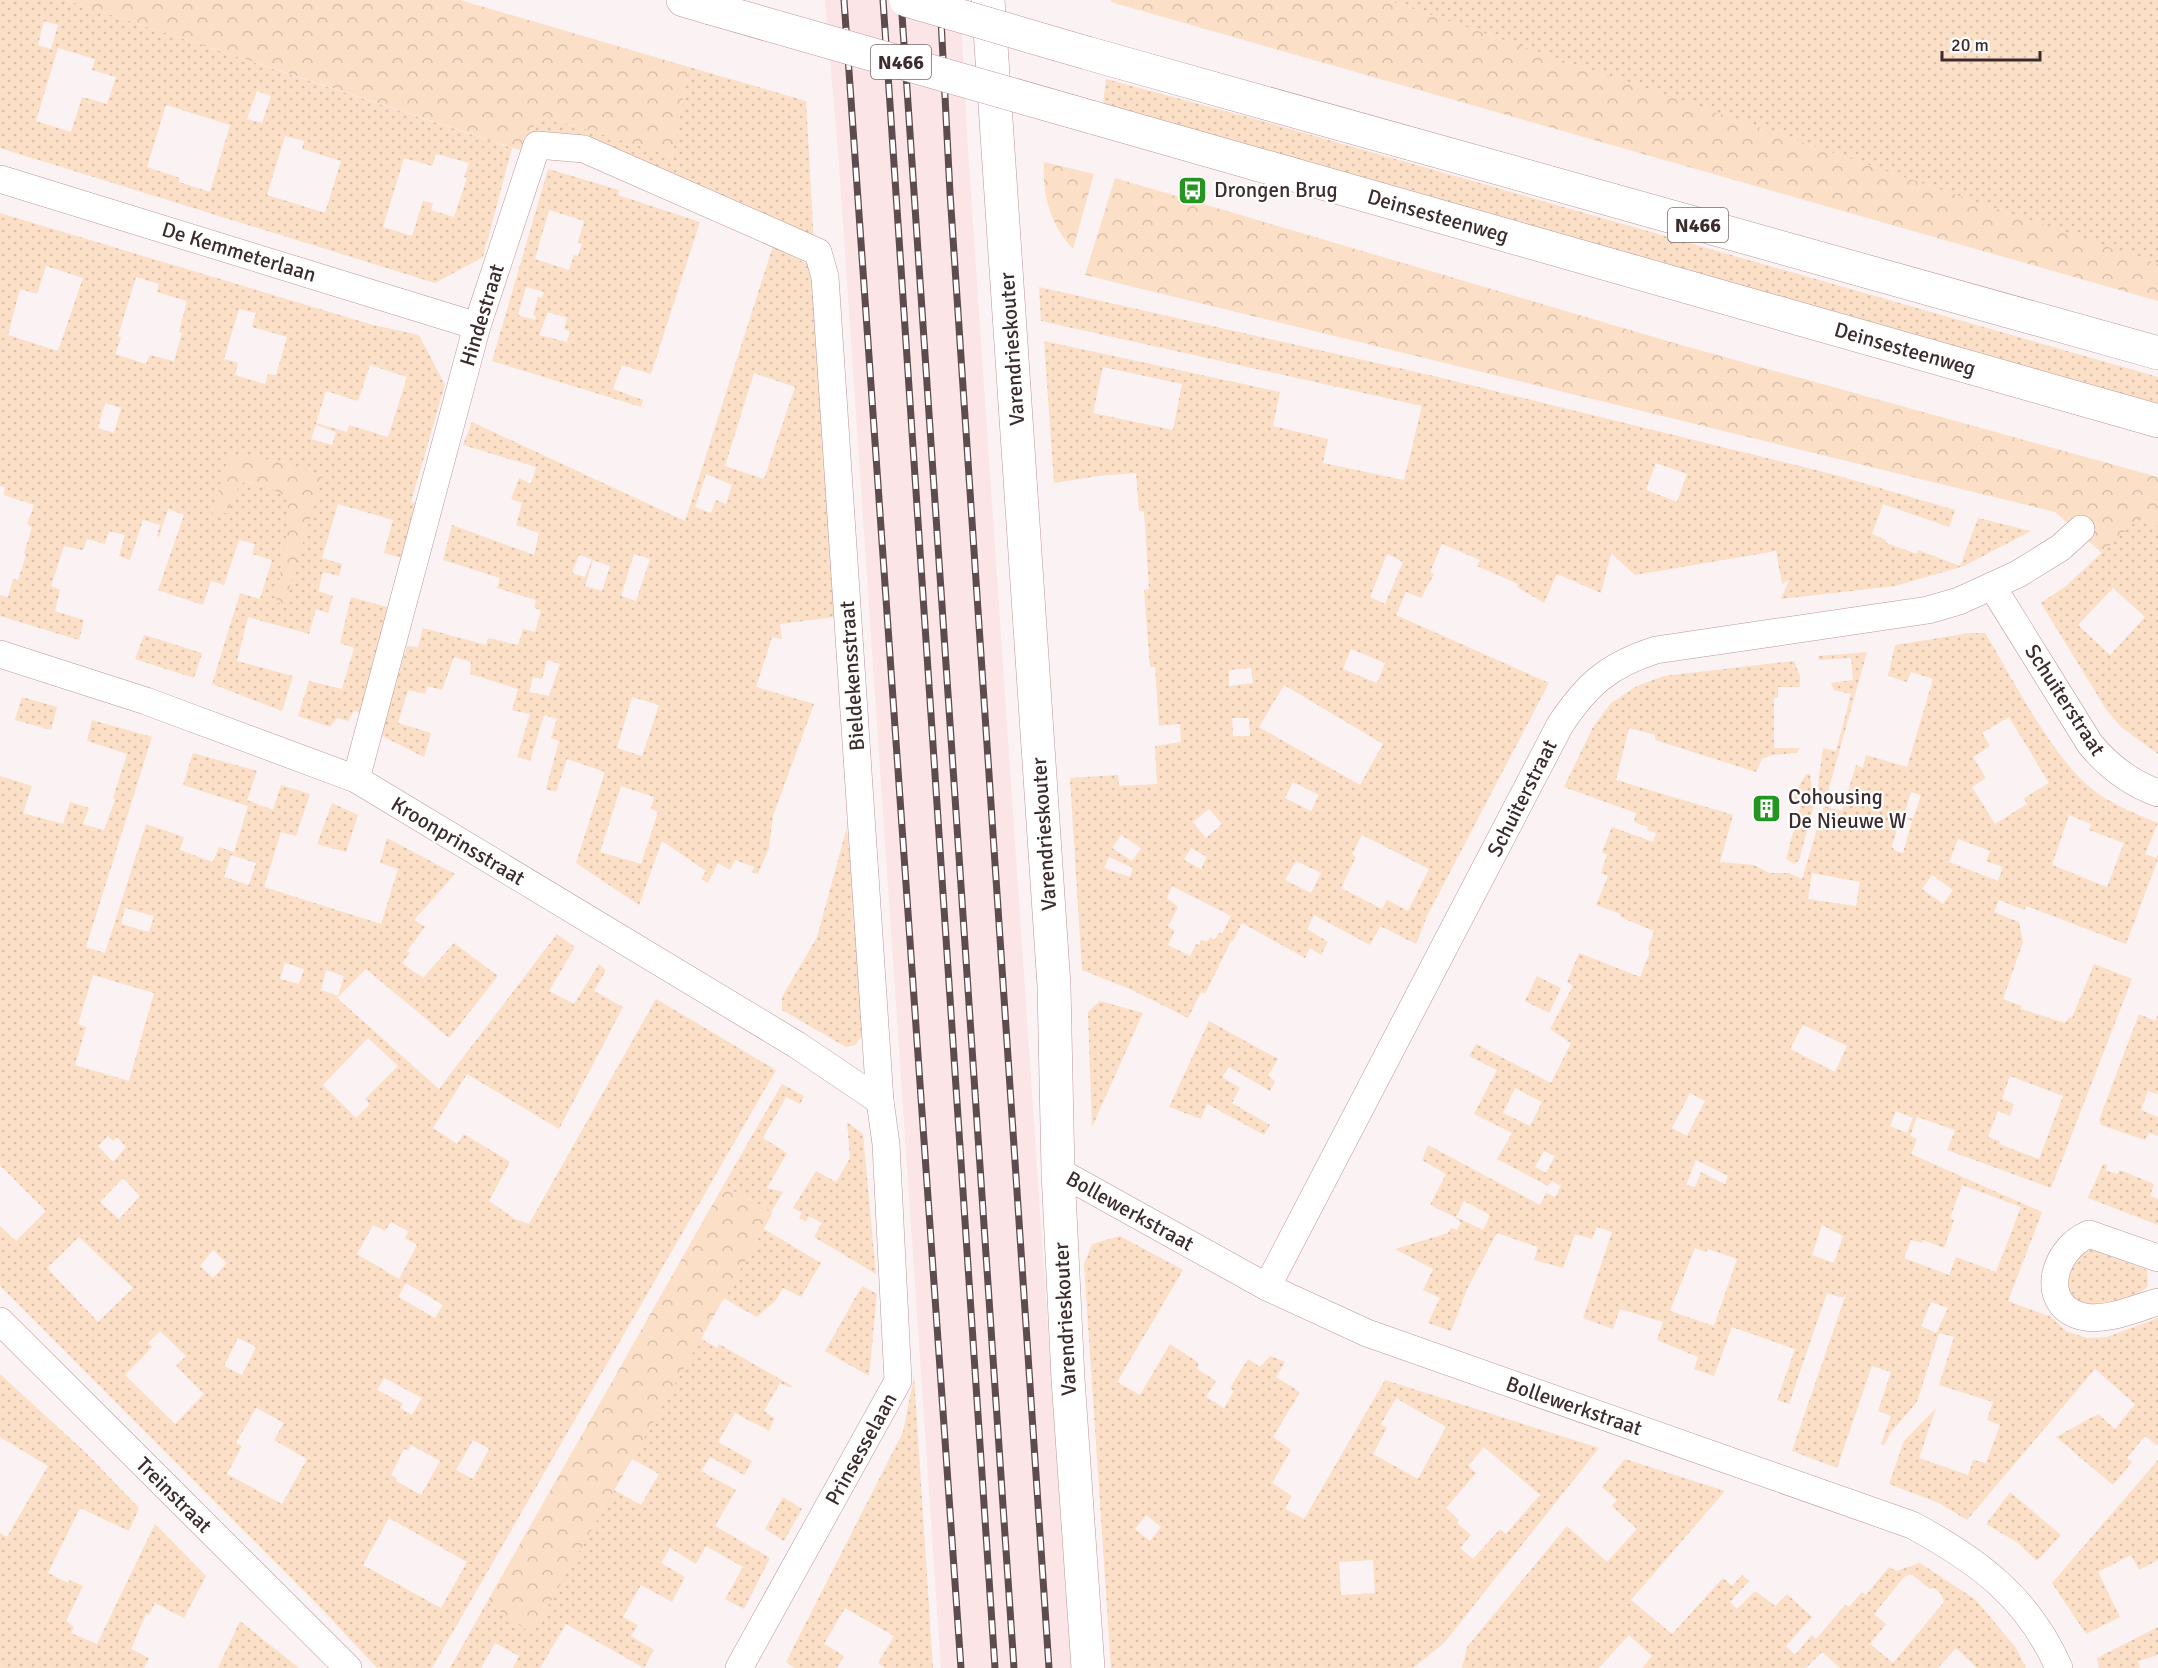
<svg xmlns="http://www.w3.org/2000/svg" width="2158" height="1668" font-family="Signika,sans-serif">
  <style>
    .built { fill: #fbe5e6 }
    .green { fill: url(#green-dots); fill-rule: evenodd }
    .forest { fill: url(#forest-crowns) }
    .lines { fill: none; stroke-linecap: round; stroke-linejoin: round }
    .street-casing { stroke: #bd9598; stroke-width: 28 }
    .secondary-casing { stroke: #bd9598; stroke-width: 34 }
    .highway-casing { stroke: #bd9598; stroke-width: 34 }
    .street { stroke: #fff; stroke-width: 27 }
    .secondary { stroke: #fff; stroke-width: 33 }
    .highway { stroke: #fff; stroke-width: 33 }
    .rail-casing { stroke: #5c4c4e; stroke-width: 7 }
    .rail { stroke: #fff; stroke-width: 4.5; stroke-dasharray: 14; stroke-linecap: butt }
    .highway-bridge-casing { stroke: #bd9598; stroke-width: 34; stroke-linecap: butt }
    .highway-bridge { stroke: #fff; stroke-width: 33 }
    .labels { text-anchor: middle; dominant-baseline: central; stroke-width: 4.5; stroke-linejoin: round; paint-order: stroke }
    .shield { fill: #fff; stroke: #776b6d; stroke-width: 1.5 }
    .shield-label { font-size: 20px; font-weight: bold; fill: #3d2c2e }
    .poi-label { font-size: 21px; fill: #3d2c2e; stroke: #fff; text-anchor: start }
    .street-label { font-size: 21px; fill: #3d2c2e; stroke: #fff }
  </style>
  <defs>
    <pattern id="green-dots" width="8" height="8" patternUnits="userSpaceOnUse" patternTransform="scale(1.5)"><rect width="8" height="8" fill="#fbdfc6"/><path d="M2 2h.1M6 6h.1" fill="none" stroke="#d8c0aa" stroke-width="1.8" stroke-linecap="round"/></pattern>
    <pattern id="forest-crowns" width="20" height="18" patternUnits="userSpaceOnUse" patternTransform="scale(1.5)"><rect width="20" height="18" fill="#fbdfc6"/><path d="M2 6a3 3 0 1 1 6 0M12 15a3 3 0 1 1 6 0" fill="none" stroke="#d8c0aa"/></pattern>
  </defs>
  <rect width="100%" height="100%" fill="#fbf2f3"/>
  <polygon class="built" points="825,0 960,0 968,150 1071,1668 941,1668 839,164"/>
  <g class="green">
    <path d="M0,0H66L512,148L483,257L435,283L0,148ZM44,21L58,25L51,49L38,45ZM58,48L95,59L92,70L116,77L107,104L82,97L71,132L36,121ZM257,91L271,96L262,123L247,119ZM166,105L230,125L210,192L179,182L180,178L147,167ZM285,136L304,141L302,149L341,161L325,213L267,195ZM436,154L469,163L464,177L467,178L454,217L431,210L433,203L423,201L412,236L383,227L404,158L432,166Z"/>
    <polygon points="1387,0 2158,0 2158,264 2154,263"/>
    <polygon points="689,67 806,101 814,244 528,136 540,115 672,156"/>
    <polygon points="1106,79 1266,122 2158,377 2158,407 1103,105"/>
    <path d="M548,169L619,190L618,195L700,222L651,374L622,365L613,389L643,400L641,407L492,361ZM549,210L584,221L578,242L582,244L578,256L574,255L569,270L535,259ZM526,287L544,292L542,298L538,297L533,315L536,316L535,320L518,315ZM548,312L567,318L564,329L570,331L567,342L539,335Z"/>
    <path d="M0,213L373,325L419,335L445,385L411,502L422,505L405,559L384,553L393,520L338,504L322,558L342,564L339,576L323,572L318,591L333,596L328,613L316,609L309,634L248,617L237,661L293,676L282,711L212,684L240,593L260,599L272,560L252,554L255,544L239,540L224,585L211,581L203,605L158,590L184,515L168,509L159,537L157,536L160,525L143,520L130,560L119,556L125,535L109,531L105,544L87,539L83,550L64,546L51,586L60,590L55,611L84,620L79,640L0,616V595L8,597L13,579L18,580L26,555L24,553L32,527L27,524L34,505L4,495L5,487L0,486ZM46,266L83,278L58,351L8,335L20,289L37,294ZM136,277L159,284L157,292L187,301L179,332L182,333L174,361L150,355L146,364L115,354L121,338L118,336ZM239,309L256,313L252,327L287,337L276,375L268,374L265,384L235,375L238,363L224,359ZM370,365L407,377L388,437L349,425L347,432L316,423L326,391L358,401ZM105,403L121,408L114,433L98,428ZM316,425L336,432L332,445L311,439ZM230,453L323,475L288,524V498L272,489L244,481L235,492Z"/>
    <path d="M773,246L811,266L834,617L780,624L782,639L772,637L756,687L814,704L773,816L769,848L758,874L752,872L754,867L735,860L730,870L718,863L708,883L701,879L706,871L662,841L639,905L576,863L605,772L567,759L556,792L546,789L559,741L551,738L557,719L544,715L530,761L517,757L530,714L512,710L518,689L470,674L471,662L454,657L442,690L427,686L425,694L408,690L398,723L431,733L424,757L380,735L407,646L418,647L423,628L486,645L488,638L518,645L523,629L535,632L541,610L534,608L536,600L497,588L500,578L443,560L452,525L534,555L539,533L516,525L522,503L511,499L519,478L531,484L536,467L463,445L472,422L685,521ZM754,373L795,387L764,479L725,466ZM706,474L732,485L726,504L716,500L711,513L695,507ZM634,554L650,559L636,601L621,596ZM579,555L592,559L585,577L572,573ZM593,560L610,566L602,591L585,586ZM547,660L560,664L549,696L529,692L533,677L542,679ZM632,697L659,705L642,756L617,748ZM621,786L654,797L651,809L658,812L641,864L600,852Z"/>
    <path d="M1039,287L1434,376L1832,474L1955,510L1949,527L1883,504L1872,534L1886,540V543L1917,554L1918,550L1960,566L1978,518L2031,531L1964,566L1895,586L1781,599L1789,580L1782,584L1776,551L1635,575L1611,553L1601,593L1557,574L1544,603L1517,587L1518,584L1477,566L1480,560L1442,544L1430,572L1434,574L1421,598L1406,592L1396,615L1549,683L1427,916L1416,944L1380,926L1370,945L1314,915L1307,929L1328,942L1321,955L1310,948L1305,958L1242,923L1233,941H1231L1205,994L1201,992L1188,1018L1130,989L1082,970L1070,778L1118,775L1119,786L1157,784L1155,746L1181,742L1180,724L1159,726L1155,667H1150L1144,590L1149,589L1144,511H1139L1136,473L1098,476L1054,483L1044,341L1280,392L1273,426L1328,439L1323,463L1404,480L1422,406L1041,321ZM1103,367L1182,384L1173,430L1093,413ZM1656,463L1687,474L1677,502L1646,490ZM1387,554L1403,562L1385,604L1370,597ZM1351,649L1385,663L1377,683L1343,669ZM1251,668L1253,683L1229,686V670ZM1284,685L1383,744L1360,785L1259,727ZM1232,718H1249L1250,736H1233ZM1293,782L1319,795L1311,811L1285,798ZM1209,809L1222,824L1206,838L1193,822ZM1121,835L1141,848L1132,861L1112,848ZM1362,835L1429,869L1408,911L1387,900L1382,909L1341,888L1356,857L1352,854ZM1191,848L1207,857L1201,869L1184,860ZM1109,857L1133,868L1130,877L1104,868ZM1296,861L1321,873L1311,893L1285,880ZM1172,886L1231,916L1222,934L1219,932L1215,940L1210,937L1207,942L1201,940L1199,945L1196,944L1190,956L1168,945L1175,930L1168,927L1178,907L1167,898Z"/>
    <path d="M2139,518L2158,526V754L2120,726L2106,709L2041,603L2066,586ZM2113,588L2145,617L2110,655L2078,625Z"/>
    <polygon points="351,597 394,609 364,713 354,711 348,721 337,718 330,727 298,716 309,681 342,689 354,648 340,643"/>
    <path d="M1970,633H1985C2014,680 2054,764 2100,795C2118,807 2138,815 2158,823L2145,854L2156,858L2158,854V859L2126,944L2027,906L2024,910L1999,900L1994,912L2019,922L2023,942L2003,999L2021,1006V1009L2065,1023L2069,1017L2072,1018L2094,964L2132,979L2051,1188L1947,1150L1955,1130L1917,1117L1910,1136L1917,1139L1911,1154L2042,1212L2008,1301L2051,1317L2066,1331L2087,1338L2107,1337L2158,1318V1446L2145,1436L2127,1458L2132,1462L2113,1485L2056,1437L2098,1414L2115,1429L2135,1404L2095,1369L1967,1520L1939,1503L1889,1484L1904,1441L1936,1408L1919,1458L1968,1475L1973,1460L1986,1463L2000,1425L1987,1420L1993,1402L1939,1385L1954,1337L1939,1333L1917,1402L1891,1432L1884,1445L1881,1444L1891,1416L1878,1411L1891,1372L1872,1366L1837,1468L1792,1451L1848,1288L1843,1298L1827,1293L1789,1404L1777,1400L1795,1349L1732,1327L1714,1376L1694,1369L1698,1357L1657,1340L1663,1322L1620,1309L1613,1329L1583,1318L1612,1232L1597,1227L1592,1239L1575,1234L1563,1268L1534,1260L1538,1247L1497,1233L1468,1287L1451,1331L1428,1323L1440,1298L1423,1290L1433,1269L1395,1249L1448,1233L1451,1228L1457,1230L1461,1223L1455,1217L1430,1205L1446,1174L1422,1160L1428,1145L1540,1205L1546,1193L1555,1197L1561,1186L1552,1181L1548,1186L1497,1159L1512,1133L1474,1114L1497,1070L1469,1056L1476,1044L1551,1083L1571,1043L1550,1029L1573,986L1567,982L1579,953L1640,977L1650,952L1648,949L1654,931L1620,917L1621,914L1596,905L1608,876L1601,873L1607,855L1602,852L1612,827L1653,842L1656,833L1647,830L1648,827L1634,822L1636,813L1564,787L1593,727L1611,703L1637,686L1664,676L1794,661L1800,676V687H1778V698H1774V748H1800L1796,753L1772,755L1762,759L1756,772L1655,740V735L1629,728L1616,780L1733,815L1720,862L1754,865L1769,873H1789L1802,879L1824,806L1818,785L1823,748L1836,751L1851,694L1834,690L1831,683L1853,680L1851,658L1819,660L1818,656L1867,652L1824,806L1842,811L1856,765L1863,768L1866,755L1907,767L1933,679L1911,672L1907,682L1888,676L1895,645ZM2009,717L2049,783L2024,798L2027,804L1995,824L1972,787L1986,778L1973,757L1990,746L1982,733ZM1911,792L1921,795L1913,819L1904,816ZM2069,815L2091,824L2089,830L2124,843L2107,887L2052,865ZM1900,818L1912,821L1903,853L1894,850L1892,846ZM1958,839L1990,851L1986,861L2003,867L1998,881L1949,862ZM1812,873L1860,882L1856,906L1808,899ZM1932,875L1953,890L1943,904L1922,889ZM1803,1025L1847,1046L1835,1072L1790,1049ZM2010,1076L2063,1096L2039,1159L1999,1144L2000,1141L1988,1137L1998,1111L2010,1116L2014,1104L2002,1099ZM1515,1088L1542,1102L1530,1126L1503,1113ZM1690,1093L1705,1101L1687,1136L1672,1128ZM1896,1111L1913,1118L1907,1133L1890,1126ZM1544,1151L1555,1156L1546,1173L1535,1167ZM1696,1160L1728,1176L1725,1184L1701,1172L1695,1187L1686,1185ZM1962,1185L2021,1207L1996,1272L1956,1257L1949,1275L1904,1258L1911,1240L1922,1243L1923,1240L1944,1248L1954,1220L1950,1218ZM1464,1201L1490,1215L1483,1230L1456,1217ZM1822,1225L1843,1236L1834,1263L1812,1255ZM1695,1248L1706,1252L1708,1249L1737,1259L1714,1326L1670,1311ZM1931,1302L1948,1308L1936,1333L1921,1326Z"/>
    <polygon points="144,635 202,653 194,678 135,659"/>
    <polygon points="22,697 57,707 51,730 15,720"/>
    <path d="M92,720L152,737L86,947L105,953L146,824L184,837L180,850L213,862L219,847L234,852L248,806L183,785L193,753L257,771L247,800L273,810L281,785L310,794L296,836L281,832L264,887L381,924L398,869L380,863L387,838L455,874L414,920L425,927L407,951L410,953L402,963L423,978L454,943L498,976L449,1038L366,969L337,998L439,1089L557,934L575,947L549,991L574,1004L599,964L606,970L594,991L623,1007L559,1129L467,1074L433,1128L457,1144L464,1134L510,1162L489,1201L515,1219L529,1224L656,999L776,1070L432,1668H377L318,1605L0,1286V1226L16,1241L46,1211L0,1165V776L32,786L23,813L63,824L70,802L89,808L83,824L104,830L115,800L113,798L127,754L87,741ZM231,855L256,863L249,885L224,877ZM125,908L154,916L149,932L121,924ZM285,963L304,969L299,984L280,979ZM326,970L344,976L338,996L321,990ZM93,975L154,993L129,1081L75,1065L86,1027L78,1024ZM368,1038L398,1066L365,1099L370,1104L356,1118L323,1085ZM108,1136L113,1141L117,1137L126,1147L113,1162L98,1146ZM123,1178L140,1196L119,1219L100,1202ZM391,1222L408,1231L405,1238L417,1245L399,1279L357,1254L373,1225L385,1231ZM79,1237L133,1288L98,1322L47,1268ZM213,1250L227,1263L213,1278L200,1266ZM406,1283L443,1305L435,1318L398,1297ZM160,1331L186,1356L176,1366L204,1394L175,1424L125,1375L152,1347L148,1343ZM238,1338L256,1347L242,1375L224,1366ZM384,1378L422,1398L412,1415L400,1408L403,1403L377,1390ZM256,1408L284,1423L274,1440L307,1459L282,1504L227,1474L242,1446L236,1443ZM473,1440L489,1449L473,1479L456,1470ZM411,1445L440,1461L421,1495L396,1481L397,1478L391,1475L404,1449L408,1450ZM389,1518L467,1562L441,1608L363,1565Z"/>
    <polygon points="1806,774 1810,774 1814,805 1799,860 1795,864 1786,859 1801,804 1791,800"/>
    <polygon points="332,803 358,815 346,852 317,844"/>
    <polygon points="847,827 864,1033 855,1045 846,1047 782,1010 782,997 817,937"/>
    <polygon points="1537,976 1561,988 1549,1013 1525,1001"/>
    <polygon points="1100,1001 1143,1013 1092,1127 1088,1012"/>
    <polygon points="2139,1014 2155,1021 2158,1015 2158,1091 2157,1094 2148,1091 2141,1110 2158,1117 2158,1136 2149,1133 2145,1140 2101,1125 2099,1120"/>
    <polygon points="1209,1021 1278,1059 1268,1076 1275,1081 1270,1091 1229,1067 1222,1077 1240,1088 1232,1103 1270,1125 1264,1135 1207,1104 1201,1119 1169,1107"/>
    <polygon points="782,1084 804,1096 800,1104 786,1097 763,1138 787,1153 767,1188 783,1192 772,1211 723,1186"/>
    <polygon points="847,1122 863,1134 876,1274 814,1237 822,1223 809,1216 806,1222 799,1218 802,1213 793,1208 816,1171 836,1182 850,1158"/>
    <polygon points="2103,1164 2107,1165 2106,1170 2117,1174 2120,1170 2154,1184 2150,1196 2158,1199 2158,1225 2088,1198"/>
    <polygon points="764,1229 821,1263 801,1297 783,1288 776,1300 757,1317 723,1298"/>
    <path d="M1120,1236L1183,1270L1117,1382L1140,1395L1170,1344L1199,1363L1197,1369L1216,1381L1206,1397L1224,1408L1234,1391L1230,1388L1248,1359L1260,1367L1270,1356L1285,1362L1276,1377L1300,1392L1273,1437L1291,1450L1272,1483L1292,1496L1285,1509L1304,1519L1385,1380L1599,1448L1444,1643L1413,1668H1111L1084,1264L1092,1244ZM1396,1398L1446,1427L1418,1479L1373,1454L1387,1428L1381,1424ZM1484,1447L1540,1495L1506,1534L1500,1529L1473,1559L1460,1548L1471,1535L1457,1523L1459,1520L1446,1508L1476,1473L1468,1466ZM1146,1515L1161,1527L1150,1541L1135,1529ZM1373,1560L1375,1593L1341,1595L1339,1562Z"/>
    <path d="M2091,1249L2147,1270L2148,1286C2133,1301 2098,1312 2078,1302C2069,1298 2068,1286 2066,1277L2078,1255Z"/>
    <polygon points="862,1286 877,1294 869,1376 825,1351"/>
    <polygon points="700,1338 717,1348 719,1344 792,1386 791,1388 780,1383 764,1411 775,1418 769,1431 735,1413 718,1442 752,1461 744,1475 710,1457 701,1471 736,1490 715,1526 770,1558 744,1609 725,1599 743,1567 706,1546 696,1564 670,1548 661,1563 685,1577 672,1602 641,1585 623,1617 638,1625 631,1636 654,1650 644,1668 566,1624 540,1668 513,1668 519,1656 495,1643 481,1668 450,1668 487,1602 532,1633 614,1490 641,1505 659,1474 632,1459"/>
    <polygon points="0,1374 86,1453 139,1508 129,1531 80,1508 48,1573 68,1583 70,1580 83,1586 66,1621 74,1627 71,1633 97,1644 155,1524 206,1576 184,1618 155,1603 149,1615 146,1614 131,1649 149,1658 144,1668 0,1668 0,1533 7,1537 48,1466 0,1437"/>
    <polygon points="914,1376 933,1668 885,1668 878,1663 894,1636 845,1608 824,1644 844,1656 837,1668 795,1668 786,1662 903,1432"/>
    <path d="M1625,1459L1725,1491L1631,1600L1672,1634L1723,1578L1732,1586L1742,1575L1749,1581L1730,1602L1737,1609L1755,1591L1775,1606L1787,1594L1812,1617L1786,1646L1795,1655L1812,1635L1816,1639L1845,1605L1849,1607L1862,1592L1866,1595L1889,1567L1896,1571L1920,1563L1976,1600L2016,1648L2026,1668H1977L1956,1648L1938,1668H1840L1822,1652L1806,1668H1642L1652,1656L1629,1635L1599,1668H1462L1467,1647L1567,1526L1607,1562L1637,1529L1612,1506L1617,1500L1602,1487ZM1911,1574L1930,1589L1935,1588L1941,1594L1944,1602L1893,1663L1870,1644L1886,1624L1874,1614L1904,1577Z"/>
    <polygon points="2158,1460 2158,1560 2139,1570 2131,1555 2098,1572 2120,1617 2086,1634 2052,1583"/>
    <polygon points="2010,1492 2061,1535 2037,1561 2018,1543 1986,1524"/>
    <polygon points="783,1497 802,1509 784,1541 765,1529"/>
    <polygon points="240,1621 299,1668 218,1668"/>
    <polygon points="2158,1627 2158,1655 2138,1661 2140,1668 2099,1668 2097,1658"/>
  </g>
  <g class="forest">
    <polygon points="66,0 460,0 689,67 672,156 540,115 520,150"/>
    <polygon points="1111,0 1387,0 2158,264 2158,301 1111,2"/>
    <path d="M1044,162L1094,174L1073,249C1050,224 1042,195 1044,162Z"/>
    <polygon points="1115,178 1681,345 2158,477 2158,526 2139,518 2102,553 2055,512 1085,275"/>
    <polygon points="230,453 281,462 323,475 284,606 276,601 288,524 288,498 272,489 245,481 235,492 227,513 212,514"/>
    <polygon points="723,1186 772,1211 771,1216 532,1634 487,1602"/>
  </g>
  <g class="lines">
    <defs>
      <g id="street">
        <polyline points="0,179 477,326"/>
        <path d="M1992,586L2090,744C2109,767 2130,783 2158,793"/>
        <polyline points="0,654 146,701 356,779 797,1045 880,1101"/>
        <polyline points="356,779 477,326 537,145 584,149 818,252 825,277 880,1101 886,1144 898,1381 739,1668"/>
        <path d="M1058,1171L1267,1287L1367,1333L1912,1525C1977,1560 2028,1597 2059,1668"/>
        <path d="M2158,1258L2089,1234C2051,1250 2038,1308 2085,1317C2108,1321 2136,1308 2158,1302"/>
        <path d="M1267,1287L1560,725C1587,684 1609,665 1656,650L1928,610L1959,601L2018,574L2060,548L2081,529"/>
        <polyline points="0,1321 348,1668"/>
      </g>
      <polyline id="secondary" points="988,0 1054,986 1058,1171 1068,1379 1088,1668"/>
      <g id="highway">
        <polyline points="683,0 710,8"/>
        <polyline points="1087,53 2158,353"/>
        <polyline points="1091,117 2158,421"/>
      </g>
    </defs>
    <use href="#street" class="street-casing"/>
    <use href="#secondary" class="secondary-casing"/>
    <use href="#highway" class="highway-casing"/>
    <use href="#street" class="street"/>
    <use href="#secondary" class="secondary"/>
    <use href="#highway" class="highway"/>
    <defs>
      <g id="rail">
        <polyline points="844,0 961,1668"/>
        <polyline points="883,0 995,1668"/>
        <polyline points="901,0 1014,1668"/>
        <polyline points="940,0 950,193 1049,1668"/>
      </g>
    </defs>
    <use href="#rail" class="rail-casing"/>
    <use href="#rail" class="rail"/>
    <defs>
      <g id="highway-bridge">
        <polyline points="906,0 1087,53"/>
        <polyline points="710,8 1091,117"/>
      </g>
    </defs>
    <use href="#highway-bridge" class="highway-bridge-casing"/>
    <use href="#highway-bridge" class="highway-bridge"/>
  </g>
  <defs>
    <symbol id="bus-square" viewBox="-11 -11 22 22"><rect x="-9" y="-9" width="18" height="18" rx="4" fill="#259521" stroke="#fff"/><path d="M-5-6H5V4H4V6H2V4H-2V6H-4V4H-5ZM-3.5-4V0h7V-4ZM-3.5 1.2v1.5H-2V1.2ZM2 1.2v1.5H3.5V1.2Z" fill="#fff"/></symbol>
    <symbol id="building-square" viewBox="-11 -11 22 22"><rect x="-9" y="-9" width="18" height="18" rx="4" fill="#259521" stroke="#fff"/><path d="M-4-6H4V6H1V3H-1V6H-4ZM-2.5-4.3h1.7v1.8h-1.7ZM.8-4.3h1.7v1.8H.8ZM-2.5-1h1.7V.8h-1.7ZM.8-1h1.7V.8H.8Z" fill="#fff"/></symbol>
  </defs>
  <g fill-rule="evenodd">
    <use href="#bus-square" x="1176" y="174" width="33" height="33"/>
    <use href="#building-square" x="1750" y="792" width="33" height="33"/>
  </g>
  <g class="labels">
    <g class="shield">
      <rect x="871" y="45" width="60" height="34" rx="4.5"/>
      <rect x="1668" y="208" width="60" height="34" rx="4.5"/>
    </g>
    <g class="shield-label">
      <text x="901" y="62">N466</text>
      <text x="1698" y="225">N466</text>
    </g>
    <g class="poi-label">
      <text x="1214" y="190">Drongen Brug</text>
      <text x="1788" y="797">Cohousing<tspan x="1788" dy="24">De Nieuwe W</tspan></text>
    </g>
    <g class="street-label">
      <text transform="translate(1438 216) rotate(16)">Deinsesteenweg</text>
      <text transform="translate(239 252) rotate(17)">De Kemmeterlaan</text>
      <text transform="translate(482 315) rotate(-73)">Hindestraat</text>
      <text transform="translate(1012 349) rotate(-94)">Varendrieskouter</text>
      <text transform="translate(1905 349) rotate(16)">Deinsesteenweg</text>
      <text transform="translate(852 676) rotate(-94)">Bieldekensstraat</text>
      <text transform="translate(2065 700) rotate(57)">Schuiterstraat</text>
      <text transform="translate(1522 798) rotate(-63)">Schuiterstraat</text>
      <text transform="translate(1044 834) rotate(-94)">Varendrieskouter</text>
      <text transform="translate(458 841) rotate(31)">Kroonprinsstraat</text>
      <text transform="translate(1130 1211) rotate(29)">Bollewerkstraat</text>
      <text transform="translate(1065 1319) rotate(-93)">Varendrieskouter</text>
      <text transform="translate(1574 1406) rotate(19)">Bollewerkstraat</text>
      <text transform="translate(861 1449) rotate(-61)">Prinsesselaan</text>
      <text transform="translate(174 1495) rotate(45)">Treinstraat</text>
    </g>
  </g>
  <path d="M1942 51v9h98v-9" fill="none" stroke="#3d2c2e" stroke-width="3"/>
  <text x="1951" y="51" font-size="18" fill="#3d2c2e" stroke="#ffffff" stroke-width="4.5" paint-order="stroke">20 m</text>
</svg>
